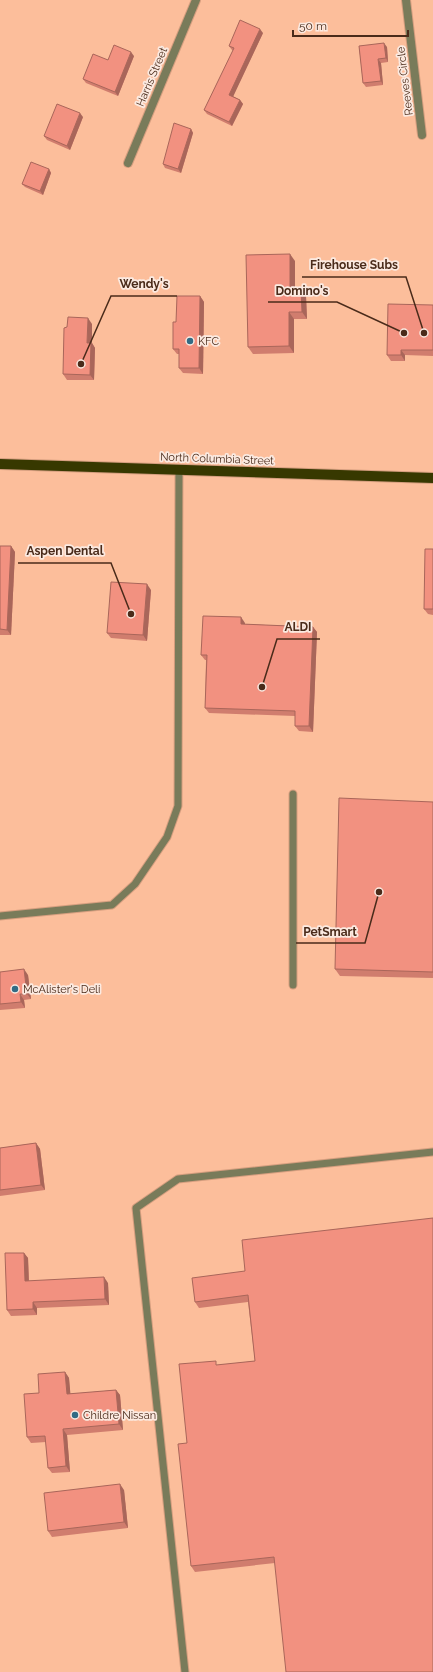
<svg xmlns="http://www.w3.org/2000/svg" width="433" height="1672" font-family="Raleway,sans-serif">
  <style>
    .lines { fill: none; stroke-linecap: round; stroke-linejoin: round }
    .service-casing { stroke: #d59e7f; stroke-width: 9 }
    .minor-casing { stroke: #d59e7f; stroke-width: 10 }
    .primary-casing { stroke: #d59e7f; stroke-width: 12 }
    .service { stroke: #797b5a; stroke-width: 7 }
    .minor { stroke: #797b5a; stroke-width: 8 }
    .primary { stroke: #373800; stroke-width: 10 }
    .wall { fill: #d07d6e }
    .shaded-wall { fill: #a9665a }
    .building { fill: #f29180; stroke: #a9665a }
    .poi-dot { fill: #326b85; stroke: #fbeae1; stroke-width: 1.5 }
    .labels { text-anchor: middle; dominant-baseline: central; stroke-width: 3.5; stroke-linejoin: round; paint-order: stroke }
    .street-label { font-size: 11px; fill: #4a2b1a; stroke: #fbeae1 }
    .poi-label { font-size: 11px; fill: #4a2b1a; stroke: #fbeae1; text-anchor: start }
    .leader { fill: none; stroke: #4a2b1a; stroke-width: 1.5 }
    .callout-dot { fill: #4a2b1a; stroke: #fbeae1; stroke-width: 1.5 }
    .callout-label { font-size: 12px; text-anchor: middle; font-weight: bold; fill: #4a2b1a; stroke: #fbeae1; stroke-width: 3.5; stroke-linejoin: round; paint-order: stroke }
  </style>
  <rect width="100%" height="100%" fill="#fcbe9b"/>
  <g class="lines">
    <defs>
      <g id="service">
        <polyline points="0,916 112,905 135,884 167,837 178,806 179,470"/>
        <polyline points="293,985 293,794"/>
        <polyline points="185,1672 136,1208 178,1179 433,1152"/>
      </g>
      <g id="minor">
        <polyline points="406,0 422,135"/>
        <polyline points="128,163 196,0"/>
      </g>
      <polyline id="primary" points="0,464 433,478"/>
    </defs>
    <use href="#service" class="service-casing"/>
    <use href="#minor" class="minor-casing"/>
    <use href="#primary" class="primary-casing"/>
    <use href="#service" class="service"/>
    <use href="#minor" class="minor"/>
    <use href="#primary" class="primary"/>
  </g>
  <g class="wall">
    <polygon points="263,33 233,96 240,100 243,104 232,126 207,114 204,110 233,51 232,50 229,46"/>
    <polygon points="359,46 387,47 388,62 381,63 383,85 366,87 363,83"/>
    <polygon points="134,56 118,96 86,83 83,79 108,60"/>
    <polygon points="83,117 70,150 47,140 44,136"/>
    <polygon points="191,129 193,133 181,173 165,168 163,164"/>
    <polygon points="49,169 51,173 43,195 25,187 22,184"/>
    <polygon points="295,261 295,289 306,296 307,319 294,319 294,353 253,354 248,347"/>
    <polygon points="200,296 204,302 203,374 183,373 179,368 179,354 177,354 173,349 176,322"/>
    <polygon points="433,305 433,356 405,355 405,361 391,361 387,355"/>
    <polygon points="92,324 92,343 95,348 94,380 67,380 63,374"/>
    <polygon points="0,546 11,546 15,552 11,635 0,635"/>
    <polygon points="433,549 433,615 428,614 424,609"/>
    <polygon points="151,590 147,641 111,638 107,633"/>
    <polygon points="245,623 245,624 313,627 317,632 313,732 299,731 295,726 295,716 209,713 205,708 206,660 205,660 201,655"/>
    <polygon points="433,802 433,978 340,976 335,969"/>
    <polygon points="0,972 28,975 31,999 24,1000 25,1008 0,1010"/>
    <polygon points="36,1143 40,1149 45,1190 0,1196 0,1148"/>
    <polygon points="433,1218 275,1563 195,1572 191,1566 187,1443 219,1365 255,1361 248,1302 199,1308 195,1302 245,1271"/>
    <polygon points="24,1253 28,1258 29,1281 108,1283 109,1305 37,1308 37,1315 11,1316 7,1310"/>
    <polygon points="65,1372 69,1378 70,1394 116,1390 120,1395 123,1430 67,1435 70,1472 52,1473 48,1468 46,1442 31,1443 27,1437 39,1393"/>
    <polygon points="124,1490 128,1528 52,1537 48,1531"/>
  </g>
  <g class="shaded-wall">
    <polygon points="260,29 263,33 232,99 229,95"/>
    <polygon points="384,43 387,47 388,62 386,58"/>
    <polygon points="131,52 134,56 118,96 115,92"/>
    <polygon points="378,59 381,63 383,85 381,81"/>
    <polygon points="240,100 243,104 232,126 229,122"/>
    <polygon points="80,113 83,117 70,150 67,146"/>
    <polygon points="191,129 193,133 181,173 178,169"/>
    <polygon points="49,169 51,173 43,195 40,191"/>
    <polygon points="290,254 295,261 295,296 290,289"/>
    <polygon points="301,289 306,296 307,319 302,312"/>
    <polygon points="200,296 204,302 203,374 199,368"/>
    <polygon points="289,312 294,319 294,353 289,346"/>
    <polygon points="88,318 92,324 92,343 95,348 94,380 90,375 87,343"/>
    <polygon points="401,350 405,355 405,361 401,355"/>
    <polygon points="11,546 15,552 11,635 7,630"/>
    <polygon points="147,584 151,590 147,641 143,635"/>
    <polygon points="241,617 245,623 245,630 241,624"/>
    <polygon points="313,627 317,632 313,732 309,726"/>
    <polygon points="24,969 28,975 31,999 27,994"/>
    <polygon points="20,994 24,1000 25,1008 21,1002"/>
    <polygon points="36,1143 40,1149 45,1190 41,1185"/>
    <polygon points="24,1253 28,1258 29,1286 25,1281"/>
    <polygon points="104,1277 108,1283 109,1305 105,1299"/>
    <polygon points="33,1302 37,1308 37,1315 33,1309"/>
    <polygon points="65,1372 69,1378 71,1400 67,1394"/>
    <polygon points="116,1390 120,1395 123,1430 119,1424"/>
    <polygon points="63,1429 67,1435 70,1472 66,1466"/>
    <polygon points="120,1484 124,1490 128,1528 124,1522"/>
  </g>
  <g class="building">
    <polygon points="240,20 260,29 229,95 240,100 229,122 204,110 234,48 229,46"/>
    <polygon points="384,43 386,58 378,59 381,81 363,83 359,46"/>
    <polygon points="114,45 131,52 115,92 83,79 93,54 108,60"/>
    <polygon points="57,104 80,113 67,146 44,136"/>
    <polygon points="174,123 191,129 178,169 163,164"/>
    <polygon points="31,162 49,169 40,191 22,184"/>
    <polygon points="290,254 290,289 301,289 302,312 289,312 289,346 248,347 246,255"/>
    <polygon points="177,296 200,296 199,368 179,368 179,349 173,349 173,322 176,322"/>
    <polygon points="388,304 433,305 433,350 401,350 401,355 387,355"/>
    <polygon points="68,317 88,318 87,343 91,343 90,375 63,374 64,328 67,327"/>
    <polygon points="0,546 11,546 7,630 0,629"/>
    <polygon points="425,549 433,549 433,609 424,609"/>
    <polygon points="111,582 147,584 143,635 107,633"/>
    <polygon points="203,616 241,617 241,624 313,627 309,726 295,726 295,711 205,708 207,655 201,655"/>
    <polygon points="339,798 433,802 433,972 335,969"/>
    <polygon points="24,969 27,994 20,994 21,1002 0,1004 0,972"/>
    <polygon points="36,1143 41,1185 0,1190 0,1148"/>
    <polygon points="433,1218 433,1672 286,1672 274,1557 191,1566 178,1444 187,1443 179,1364 216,1361 216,1365 255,1361 248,1295 195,1302 192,1278 245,1271 242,1240"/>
    <polygon points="5,1253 24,1253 25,1281 104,1277 105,1299 33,1302 33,1309 7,1310"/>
    <polygon points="65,1372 67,1394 116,1390 119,1424 63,1429 66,1466 48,1468 45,1436 27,1437 24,1394 39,1393 38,1374"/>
    <polygon points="120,1484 124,1522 48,1531 44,1493"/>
  </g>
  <g class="poi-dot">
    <circle cx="190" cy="341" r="4"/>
    <circle cx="15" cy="989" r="4"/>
    <circle cx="75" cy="1415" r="4"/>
  </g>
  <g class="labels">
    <g class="street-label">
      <text transform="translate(152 77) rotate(-67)">Harris Street</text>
      <text transform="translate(405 81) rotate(-97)">Reeves Circle</text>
      <text transform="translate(217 459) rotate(2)">North Columbia Street</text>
    </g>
    <g class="poi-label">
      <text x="198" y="341">KFC</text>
      <text x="23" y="989">McAlister's Deli</text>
      <text x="83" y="1415">Childre Nissan</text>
    </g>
  </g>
  <path class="leader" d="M424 333L406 277H302M81 364L111 296H177M404 333L337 302H268M131 614L111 563H18M262 687L277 639H320M379 892L365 943H296"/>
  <g class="callout-dot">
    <circle cx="424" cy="333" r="4"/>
    <circle cx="81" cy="364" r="4"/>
    <circle cx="404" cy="333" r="4"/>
    <circle cx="131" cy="614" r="4"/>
    <circle cx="262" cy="687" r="4"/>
    <circle cx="379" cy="892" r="4"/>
  </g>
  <g class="callout-label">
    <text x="354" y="269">Firehouse Subs</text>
    <text x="144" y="288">Wendy's</text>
    <text x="302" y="295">Domino's</text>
    <text x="65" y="555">Aspen Dental</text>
    <text x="298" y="631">ALDI</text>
    <text x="330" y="936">PetSmart</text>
  </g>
  <path d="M293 30v6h115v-6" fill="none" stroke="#4a2b1a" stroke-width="2"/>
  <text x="299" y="30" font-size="12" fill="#4a2b1a" stroke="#fbeae1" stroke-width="3" paint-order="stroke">50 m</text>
</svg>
